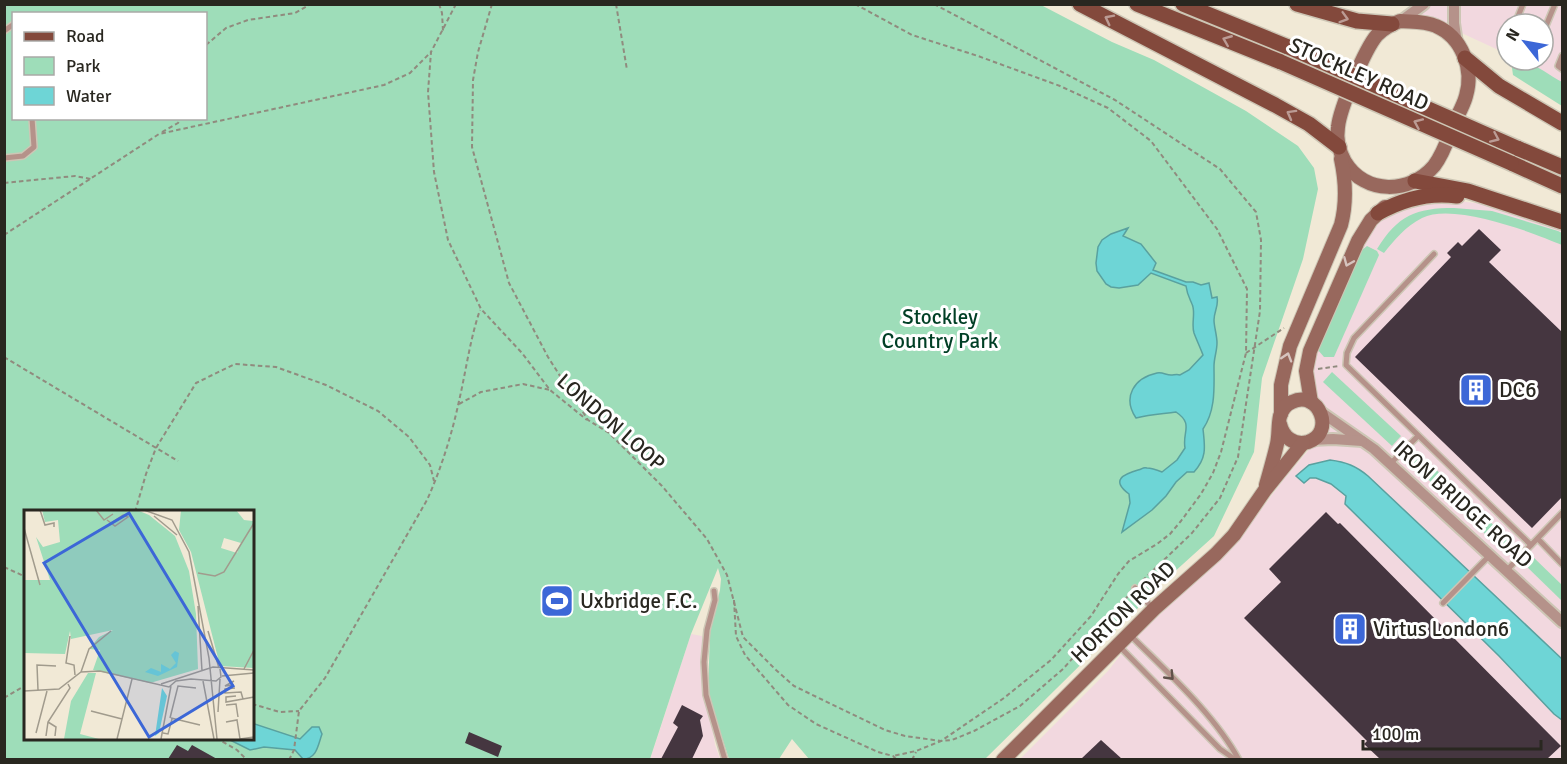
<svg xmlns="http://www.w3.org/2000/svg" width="1567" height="764" font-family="Signika,sans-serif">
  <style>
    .commercial { fill: #f2d8df }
    .green { fill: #9eddb9; fill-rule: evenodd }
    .water { fill: #6ed5d6; stroke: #59a19f; stroke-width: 1.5 }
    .building { fill: #453640 }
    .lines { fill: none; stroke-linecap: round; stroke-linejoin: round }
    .lane-casing { stroke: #cdc6b5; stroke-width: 8 }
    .street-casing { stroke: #cdc6b5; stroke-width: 14 }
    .secondary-casing { stroke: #cdc6b5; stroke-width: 16 }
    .primary-casing { stroke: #cdc6b5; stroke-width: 18 }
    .path { stroke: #908b7e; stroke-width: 2; stroke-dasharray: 4.5 3; stroke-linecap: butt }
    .lane { stroke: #b5928a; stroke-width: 5 }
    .street { stroke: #b5928a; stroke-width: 10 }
    .secondary { stroke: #98685d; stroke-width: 14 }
    .primary { stroke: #83493c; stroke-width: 15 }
    .primary-bridge-casing { stroke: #cdc6b5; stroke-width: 18; stroke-linecap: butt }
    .primary-bridge { stroke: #83493c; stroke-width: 15 }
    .oneway { stroke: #bb9b94 }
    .oneway2 { stroke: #d6c3be }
    .oneway3 { stroke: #61524a }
    .labels { text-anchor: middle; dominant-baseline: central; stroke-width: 6; stroke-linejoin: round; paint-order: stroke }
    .street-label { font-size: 21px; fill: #292720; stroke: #fff }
    .park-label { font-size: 21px; fill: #003f25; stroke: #fff }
    .poi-label { font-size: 21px; fill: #292720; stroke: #fff; text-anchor: start }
    .inset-road { fill: none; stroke: #a19b8d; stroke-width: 1.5 }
    .view { fill: #3c67d7; fill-opacity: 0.15; stroke: #3c67d7; stroke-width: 3 }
    .inset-edge { fill: none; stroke: #292720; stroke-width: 3 }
  </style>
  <rect width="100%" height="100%" fill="#f1e9d6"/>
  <g class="commercial">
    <polygon points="1422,4 1562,5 1562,88 1518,60 1543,60 1543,24 1507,24 1507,54 1414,11"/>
    <polygon points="1436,198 1505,207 1562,226 1562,759 1019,760 1108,671 1129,644 1238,540 1284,479 1323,433 1313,400 1309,367 1363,237 1379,216"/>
    <polygon points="691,634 702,636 702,665 715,745 720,759 650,760"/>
  </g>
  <g class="green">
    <path d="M4,5H1041L1112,42L1154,60L1246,111L1298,146L1314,168L1318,189L1303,259L1262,378L1254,452L1214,536L1141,602L1138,608L985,759H809L792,739L779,759H729L708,695L710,631L720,590L721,579L718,568L691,634L650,759H5ZM14,14H206V118H14ZM26,512H252V738H26Z"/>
    <path d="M1514,60C1531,60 1547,74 1562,82V106L1513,75L1512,68Z"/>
    <path d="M1454,208L1492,211L1558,231L1562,233V245C1531,232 1453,202 1422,218C1405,227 1395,239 1384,253L1377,249C1398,215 1416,208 1454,208Z"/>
    <polygon points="1367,246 1377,251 1379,255 1334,357 1324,357 1318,350 1362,250"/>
    <polygon points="1332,372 1401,436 1392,446 1323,382"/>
    <polygon points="1421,455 1511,542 1502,550 1412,464"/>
    <polygon points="1531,555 1562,585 1562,601 1523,563"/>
  </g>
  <g class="water">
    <path d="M1128,228L1123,236L1141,244L1156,263L1153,270L1186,282H1193L1201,285L1209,283L1212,298L1217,297C1219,306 1214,311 1214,320C1214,327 1217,335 1217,343C1217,351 1214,358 1214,366C1214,387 1216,410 1203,429C1205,447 1207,458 1194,472H1187L1176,482L1166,496L1152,510L1122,532L1130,503L1129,494C1110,480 1124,474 1138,470C1143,469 1142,467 1147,468C1152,468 1157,470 1162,472L1177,460L1185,448C1182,432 1194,424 1176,412C1161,414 1151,414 1136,418C1122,397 1134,378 1157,373C1163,372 1166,375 1171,375C1174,375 1177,374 1180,375L1189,370L1203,355C1200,347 1197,341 1194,333C1191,324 1196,312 1192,304C1189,297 1187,294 1186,286L1151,273L1138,285L1119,288L1111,287L1106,284L1097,271L1096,263L1098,247L1102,240L1111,234Z"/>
    <path d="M1330,460C1346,462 1356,466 1368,476L1562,659V720L1554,714L1499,656L1345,504L1346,496L1331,484L1316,478H1310L1304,483L1296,476L1309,465Z"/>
    <path d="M252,723L300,739L312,727H319L322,734C318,745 317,759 303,759L295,750L264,747L250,750L228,739L252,738Z"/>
  </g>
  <g class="building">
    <polygon points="1479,229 1501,250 1489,262 1563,333 1563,496 1532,528 1355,357 1451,257 1447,253 1458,242 1462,246"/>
    <polygon points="1326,512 1338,524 1340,523 1561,746 1547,759 1380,759 1364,744 1367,741 1244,618 1281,582 1269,569"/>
    <polygon points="682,705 703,716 700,720 703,736 692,759 661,759 678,727 673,723"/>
    <polygon points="469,732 502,746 498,757 465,743"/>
    <polygon points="1101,740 1122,759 1081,759"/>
    <polygon points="177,745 188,751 192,745 217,759 168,759"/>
  </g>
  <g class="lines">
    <defs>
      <g id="lane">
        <polyline points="1515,24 1523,4"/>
        <polyline points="4,31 14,24"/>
        <polyline points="1543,33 1555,4"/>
        <polyline points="1562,56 1558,66 1562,69"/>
        <polyline points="4,158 23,156 34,147 32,118"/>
        <polyline points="1434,254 1354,338 1347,353 1346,365 1531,545"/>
        <polyline points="1390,464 1418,436"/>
        <polyline points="1538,539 1562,564"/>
        <polyline points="1507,570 1562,513"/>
        <polyline points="1135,588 1153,609"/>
        <polyline points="714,591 715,600 707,630 704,662 706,695 725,760"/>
        <polyline points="1443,603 1490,555"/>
        <path d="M1130,635C1166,671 1215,715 1239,760"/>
        <polyline points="1119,646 1220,749 1236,760"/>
      </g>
      <g id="street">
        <polyline points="1454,4 1454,23 1457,43"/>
        <polyline points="1401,21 1424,4"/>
        <polyline points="1321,412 1374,449 1562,622"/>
        <polyline points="1311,440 1333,439 1362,441"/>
      </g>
      <g id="secondary">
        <path d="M1400,21C1413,22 1425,21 1436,26C1462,37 1474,69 1466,96C1464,104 1459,113 1455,121C1449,136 1444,153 1434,166C1410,194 1365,195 1345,162C1339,151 1336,139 1338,127C1340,108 1365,49 1377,35C1384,28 1392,24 1400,21Z"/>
        <polyline points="1311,402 1306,371 1310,351 1358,241 1371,220 1385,207"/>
        <path d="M1281,414V385L1290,346L1341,225C1347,202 1346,182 1341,159"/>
        <path d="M1266,485C1270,471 1274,457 1277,444C1279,435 1278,425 1280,416C1282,410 1286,404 1292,402C1319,389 1336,433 1308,442C1294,446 1283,437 1280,424"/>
        <polyline points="1003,760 1154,609 1216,554 1234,535 1265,490 1303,443"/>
      </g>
      <g id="primary">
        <polyline points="1080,4 1275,105 1309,124 1339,147"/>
        <polyline points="1137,4 1281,62"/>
        <polyline points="1183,4 1288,47"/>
        <polyline points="1297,4 1357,21 1392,24"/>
        <polyline points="1465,58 1499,86 1562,123"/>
        <polyline points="1517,148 1562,167"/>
        <polyline points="1511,163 1562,186"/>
        <polyline points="1415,181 1468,191 1562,222"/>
        <path d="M1378,213C1403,199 1429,192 1457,196"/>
      </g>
    </defs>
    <use href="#lane" class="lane-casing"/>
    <use href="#street" class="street-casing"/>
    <use href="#secondary" class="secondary-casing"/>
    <use href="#primary" class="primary-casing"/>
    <g class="path">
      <polyline points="439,4 442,13 443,31"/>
      <polyline points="456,4 431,52 428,92 434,172 448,240 481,309 522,353 550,390 587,420"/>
      <polyline points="492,4 478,52 473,80 472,147 509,283 548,357 588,420 609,433 662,486 707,539 727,575 743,637 776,670 794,686 885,730 905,736 941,741 952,740 974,731 1020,706 1063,669 1129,595"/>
      <polyline points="616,4 627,70"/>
      <polyline points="855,4 912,35 978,56 1060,86 1108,108 1151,141 1217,229 1247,289 1246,353 1221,452 1213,473 1201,494 1181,521 1170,534 1157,544 1129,561 1118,574 1091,616 1051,660 1004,698 941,741 916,751 893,756"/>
      <polyline points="934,4 1115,100 1220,169 1256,212 1261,240 1260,311 1238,457 1220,498 1192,533 1141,582"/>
      <polyline points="206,45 226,28 248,20 295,13 311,4"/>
      <polyline points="162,132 178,123 181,118"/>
      <polyline points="4,183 75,176 91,179"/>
      <polyline points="4,235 159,134 384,85 410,73 431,52"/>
      <polyline points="1246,353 1284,328"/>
      <polyline points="4,357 178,461"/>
      <polyline points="1318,369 1339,366"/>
      <polyline points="459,404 481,392 523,384 550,390"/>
      <polyline points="135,512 146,474 156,448 196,383 235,364 276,367 326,385 378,411 409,437 430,465 434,481"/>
      <polyline points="4,567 26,577"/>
      <polyline points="734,600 736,636 745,655 788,705 816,724 878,752 893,756 897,760"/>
      <polyline points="4,698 26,685"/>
      <polyline points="252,704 280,712 299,711"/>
      <polyline points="216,738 237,750 247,760"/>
      <path d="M289,760L294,750L299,711L325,678L427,500C441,469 452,434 459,401C466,371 470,339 480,310"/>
      <polyline points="912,760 916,752"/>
    </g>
    <use href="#lane" class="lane"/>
    <use href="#street" class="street"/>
    <use href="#secondary" class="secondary"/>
    <use href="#primary" class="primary"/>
    <defs>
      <g id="primary-bridge">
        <polyline points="1288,47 1517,148"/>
        <polyline points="1281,62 1511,163"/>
      </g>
    </defs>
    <use href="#primary-bridge" class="primary-bridge-casing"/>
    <use href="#primary-bridge" class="primary-bridge"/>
  </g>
  <defs><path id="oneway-chevron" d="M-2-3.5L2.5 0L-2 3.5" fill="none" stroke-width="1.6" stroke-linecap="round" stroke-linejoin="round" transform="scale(1.5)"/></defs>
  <g class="oneway">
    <use href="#oneway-chevron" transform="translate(1344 18) rotate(16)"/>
    <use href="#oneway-chevron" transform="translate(1109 19) rotate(-153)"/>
    <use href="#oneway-chevron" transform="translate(1227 40) rotate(-158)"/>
    <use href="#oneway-chevron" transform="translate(1291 114) rotate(-151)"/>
    <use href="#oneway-chevron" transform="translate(1418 123) rotate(-156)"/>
    <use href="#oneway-chevron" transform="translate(1495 138) rotate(24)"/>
  </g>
  <g class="oneway2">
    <use href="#oneway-chevron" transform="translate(1348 262) rotate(113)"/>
    <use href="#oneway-chevron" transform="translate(1287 357) rotate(-73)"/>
  </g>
  <use class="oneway3" href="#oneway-chevron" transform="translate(1170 676) rotate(46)"/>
  <defs>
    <symbol id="building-square" viewBox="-11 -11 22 22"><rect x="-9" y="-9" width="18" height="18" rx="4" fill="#3c67d7" stroke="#fff"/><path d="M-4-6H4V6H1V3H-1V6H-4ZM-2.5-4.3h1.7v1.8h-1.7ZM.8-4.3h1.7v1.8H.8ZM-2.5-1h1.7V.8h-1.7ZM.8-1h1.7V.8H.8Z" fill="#fff"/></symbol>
    <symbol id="stadium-square" viewBox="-11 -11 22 22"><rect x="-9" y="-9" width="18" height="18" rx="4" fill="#3c67d7" stroke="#fff"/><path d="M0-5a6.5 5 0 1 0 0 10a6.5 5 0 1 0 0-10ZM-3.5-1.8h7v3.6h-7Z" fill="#fff"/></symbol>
  </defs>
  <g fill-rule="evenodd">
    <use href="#building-square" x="1457" y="371" width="38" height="38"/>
    <use href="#stadium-square" x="538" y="582" width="38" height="38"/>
    <use href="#building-square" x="1331" y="610" width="38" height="38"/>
  </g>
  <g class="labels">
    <g class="street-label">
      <text transform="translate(1359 74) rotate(24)">STOCKLEY ROAD</text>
      <text transform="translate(611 422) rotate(41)">LONDON LOOP</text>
      <text transform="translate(1463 504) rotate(42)">IRON BRIDGE ROAD</text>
      <text transform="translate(1123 612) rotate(-44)">HORTON ROAD</text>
    </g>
    <g class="park-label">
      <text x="940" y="317">Stockley<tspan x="940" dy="24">Country Park</tspan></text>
    </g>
    <g class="poi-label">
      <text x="1499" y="390">DC6</text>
      <text x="580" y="601">Uxbridge F.C.</text>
      <text x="1373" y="629">Virtus London6</text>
    </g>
  </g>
  <g transform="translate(24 510)">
    <rect width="230" height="230" fill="#f1e9d6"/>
    <path d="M18,0H113L125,5L151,26L165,61L172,104L174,159L126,173L69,160L76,140L65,139L75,127L89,120L47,129L46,121L41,144L0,143V70H26L12,27L19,37L36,32L34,10L21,12ZM157,0H212L220,10L229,11V158L196,156L167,42L155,20ZM200,28L217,33L213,43L197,38ZM64,163H72L56,224L75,229H40L47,191Z" fill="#9eddb9" fill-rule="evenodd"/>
    <path d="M151,141L155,143L153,157L134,166L121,162L127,158L137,162V154L146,159L152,153L147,145ZM138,178L143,186L135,223L131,226Z" fill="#6ed5d6"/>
    <path class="inset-road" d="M16,0L21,15L30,13V17M72,0L80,10L89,4M120,0L148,10L165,42L185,148L193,229M130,6L153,25M83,10L91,16L104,7L99,5L87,13M0,18L16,75M174,63L191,66L200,62L230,13M174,96L178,161M184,121L195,158M46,126L42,153L50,155L51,165M220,159L230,140M57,162L65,139L87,121M198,166L230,163M179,171L190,229M210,171L201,176L210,175M137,174L189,157L230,160M211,178L201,179V183L217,182L219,189M14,180L13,155L32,156M0,181L35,179L57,162L76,161L145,177L152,171L167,169L192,171L197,167L196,159M212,186L202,187V192L230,187M202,195L212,194L214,207M67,201L98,209M194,202L196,169M146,208L154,176L172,178M147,208L176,215M24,212L32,217L31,226M202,212L213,210L216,229L230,227M12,223L23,181M139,223L144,224L148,209M22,226L24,212L46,178L44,174M93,229L108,169M137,229L147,176"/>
    <path class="view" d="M105,3L209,176L125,227L20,53Z"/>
    <rect width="230" height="230" class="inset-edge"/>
  </g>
  <rect width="1567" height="764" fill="none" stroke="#292720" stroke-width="12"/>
  <rect x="12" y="12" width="195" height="108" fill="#ffffff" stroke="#a9a9a6" stroke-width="1.5"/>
  <rect x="24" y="32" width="30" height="9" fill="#83493c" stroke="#a9a9a6" stroke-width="1.5"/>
  <text x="66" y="42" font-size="18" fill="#292720">Road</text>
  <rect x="24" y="57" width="30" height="18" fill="#9eddb9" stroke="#a9a9a6" stroke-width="1.5"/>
  <text x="66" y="72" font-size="18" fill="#292720">Park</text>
  <rect x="24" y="87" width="30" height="18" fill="#6ed5d6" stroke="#a9a9a6" stroke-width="1.5"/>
  <text x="66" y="102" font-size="18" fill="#292720">Water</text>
  <g transform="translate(1525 42) rotate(301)"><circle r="28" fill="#ffffff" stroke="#a9a9a6" stroke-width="1.5"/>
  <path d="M0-4.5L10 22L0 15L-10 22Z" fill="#3c67d7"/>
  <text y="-9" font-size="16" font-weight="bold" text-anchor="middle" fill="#292720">N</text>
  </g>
  <path d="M1363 740v9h178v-9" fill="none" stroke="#292720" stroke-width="3"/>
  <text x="1372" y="740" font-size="18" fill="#292720" stroke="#ffffff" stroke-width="4.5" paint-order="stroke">100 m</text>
</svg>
